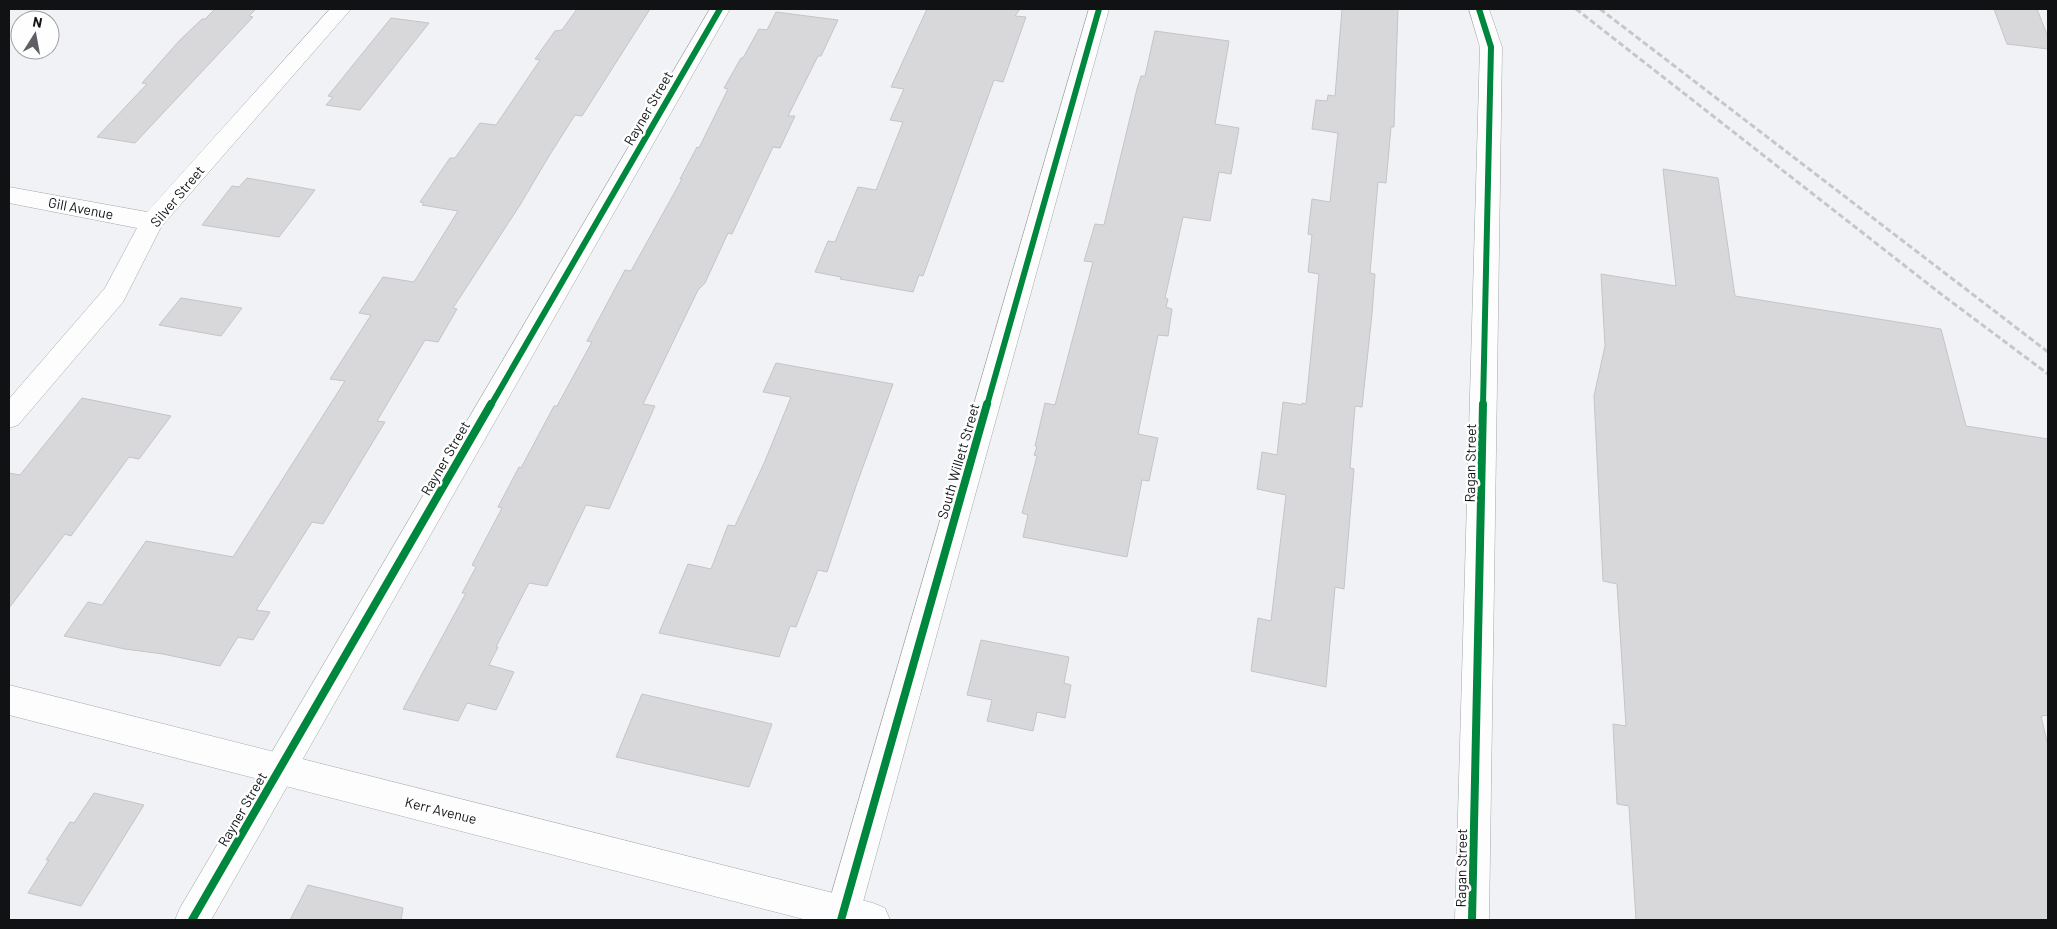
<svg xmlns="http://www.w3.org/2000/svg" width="2057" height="929" font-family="Barlow,sans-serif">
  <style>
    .building { fill: #d8d8da; stroke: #c5c4c7 }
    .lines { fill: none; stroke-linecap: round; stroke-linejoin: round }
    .minor-casing { stroke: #a4a6a8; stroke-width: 1 }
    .tertiary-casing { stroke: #a4a6a8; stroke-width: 1 }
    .minor { fill: #fdfdfe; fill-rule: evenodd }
    .tertiary { fill: #fdfdfe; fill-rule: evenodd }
    .rail { stroke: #c6c7c8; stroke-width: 3; stroke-dasharray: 6 3; stroke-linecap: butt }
    .cycleway-far1-casing { stroke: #fefefe; stroke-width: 9 }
    .cycleway-casing { stroke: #fefefe; stroke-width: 11 }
    .cycleway-far1 { stroke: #00873e; stroke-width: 6 }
    .cycleway { stroke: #00873e; stroke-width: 8 }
    .labels { text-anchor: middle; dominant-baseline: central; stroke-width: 5; stroke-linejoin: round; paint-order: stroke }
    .street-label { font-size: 14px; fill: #101214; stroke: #fefefe }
  </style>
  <rect width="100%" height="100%" fill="#f0f2f5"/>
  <g class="building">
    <polygon points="215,9 256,9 249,16 253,17 135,143 97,137 147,84 142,83 179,41 202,19 205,19"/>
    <polygon points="577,9 650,9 582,116 575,115 549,156 520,205 453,308 457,309 438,342 425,340 377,421 385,422 323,524 312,522 256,610 270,612 253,640 238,637 220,666 163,654 125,649 64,636 88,602 102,605 146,541 233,557 345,381 330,379 371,315 359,313 383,277 414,282 458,211 422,205 424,203 420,202 450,158 455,158 480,123 496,125 540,60 535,59 555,31 562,30"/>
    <polygon points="927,9 1020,9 1015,16 1026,17 1003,82 994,80 923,276 919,275 913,292 840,279 841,277 815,272 828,241 835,242 858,187 876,190 903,122 890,120 904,89 891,87"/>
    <polygon points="1342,9 1398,9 1394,127 1391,127 1386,183 1378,182 1370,273 1375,274 1372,314 1362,407 1355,406 1350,468 1354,469 1344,589 1335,587 1326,687 1251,671 1258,618 1271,621 1286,495 1257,489 1262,452 1277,455 1283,402 1302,405 1302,403 1306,404 1319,274 1308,272 1312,235 1308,234 1312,199 1330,202 1338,133 1312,129 1316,100 1327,101 1328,95 1335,96"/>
    <polygon points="1994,9 2037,9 2048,37 2048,49 2007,44"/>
    <polygon points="776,12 838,20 821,56 818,56 788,116 795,116 780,148 773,147 732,234 728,233 705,283 698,290 643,404 655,406 609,509 586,505 547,586 529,583 496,647 498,647 489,665 514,672 496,710 467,703 458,721 403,709 466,593 462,593 476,567 472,565 502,508 498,507 519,467 521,468 554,406 557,406 592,342 587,341 625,270 631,271 682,179 680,179 697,147 699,148 728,89 724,88 741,58 743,58 759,29 767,30"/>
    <polygon points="391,18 429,23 360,110 326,105 333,97 328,96"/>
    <polygon points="1155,31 1229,41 1215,124 1239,128 1231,174 1219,172 1210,221 1183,217 1165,298 1168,299 1166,307 1172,309 1168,336 1158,335 1138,434 1158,438 1149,481 1142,480 1127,557 1023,537 1028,515 1022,513 1037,456 1034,455 1037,447 1035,446 1045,403 1055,405 1093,262 1084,261 1095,224 1104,225 1137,89 1141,76 1145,76"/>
    <polygon points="1663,169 1718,178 1735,296 1941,329 1966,426 2048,439 2048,715 2041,716 2048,746 2048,920 1636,920 1629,806 1617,804 1613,724 1626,726 1617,584 1603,581 1594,396 1605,346 1601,274 1676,286"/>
    <polygon points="247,178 315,190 279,237 202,225 232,186 239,187"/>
    <polygon points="181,298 242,308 221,336 159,325"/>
    <polygon points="776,363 893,384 856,486 827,572 818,570 796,627 790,626 779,657 659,633 688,564 711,569 728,525 735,526 765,461 791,397 763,392"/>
    <polygon points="82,398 171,416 139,459 129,457 71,536 65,534 9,608 9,473 20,475"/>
    <polygon points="981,640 1069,657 1064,683 1071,685 1065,718 1037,712 1033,731 987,721 992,700 967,695"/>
    <polygon points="642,694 772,724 749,787 616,757"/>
    <polygon points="94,793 144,805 81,906 28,893 49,860 46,860 70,822 74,823"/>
    <polygon points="308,885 403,908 401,920 290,920"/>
  </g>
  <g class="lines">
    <defs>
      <g id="minor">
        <polygon points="330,9 351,9 161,227 123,302 18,425 9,428 9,399 105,288 137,228 9,203 9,187 147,212"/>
        <polygon points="710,9 730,9 211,920 175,920 180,908"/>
        <polygon points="1089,9 1109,9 858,920 824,920"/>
      </g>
      <g id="tertiary">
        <polygon points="1469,9 1489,9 1502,47 1489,920 1455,920 1480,47"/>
        <polygon points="9,685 873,903 885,908 890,920 807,920 9,715"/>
      </g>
    </defs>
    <use href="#minor" class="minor-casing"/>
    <use href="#tertiary" class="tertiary-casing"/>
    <use href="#minor" class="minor"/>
    <use href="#tertiary" class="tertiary"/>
    <g class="rail">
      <polyline points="1576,9 1941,294 2048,374"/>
      <polyline points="1600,9 2048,352"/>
    </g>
    <defs>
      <g id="cycleway-far1">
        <polyline points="1479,9 1491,47 1483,405"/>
        <polyline points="491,405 720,9"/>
        <polyline points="987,405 1099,9"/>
      </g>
      <g id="cycleway">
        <polyline points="192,920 491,404"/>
        <polyline points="841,920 987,404"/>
        <polyline points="1472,920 1483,404"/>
      </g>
    </defs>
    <use href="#cycleway-far1" class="cycleway-far1-casing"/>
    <use href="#cycleway" class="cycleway-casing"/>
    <use href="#cycleway-far1" class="cycleway-far1"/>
    <use href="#cycleway" class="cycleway"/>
  </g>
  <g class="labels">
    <g class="street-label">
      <text transform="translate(648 108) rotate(-60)">Rayner Street</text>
      <text transform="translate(177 196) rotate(-50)">Silver Street</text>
      <text transform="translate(81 208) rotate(11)">Gill Avenue</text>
      <text transform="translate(445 458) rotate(-60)">Rayner Street</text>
      <text transform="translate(958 461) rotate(-74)">South Willett Street</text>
      <text transform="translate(1470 463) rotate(-89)">Ragan Street</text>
      <text transform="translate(242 809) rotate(-60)">Rayner Street</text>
      <text transform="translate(441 810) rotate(14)">Kerr Avenue</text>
      <text transform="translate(1461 868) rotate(-89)">Ragan Street</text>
    </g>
  </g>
  <rect width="2057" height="929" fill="none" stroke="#101214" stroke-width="20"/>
  <g transform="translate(35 35) rotate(11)"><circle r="24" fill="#fefefe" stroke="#9fa0a0"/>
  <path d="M0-4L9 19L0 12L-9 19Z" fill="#5e6063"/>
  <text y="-8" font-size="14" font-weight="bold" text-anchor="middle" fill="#101214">N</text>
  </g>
</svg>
